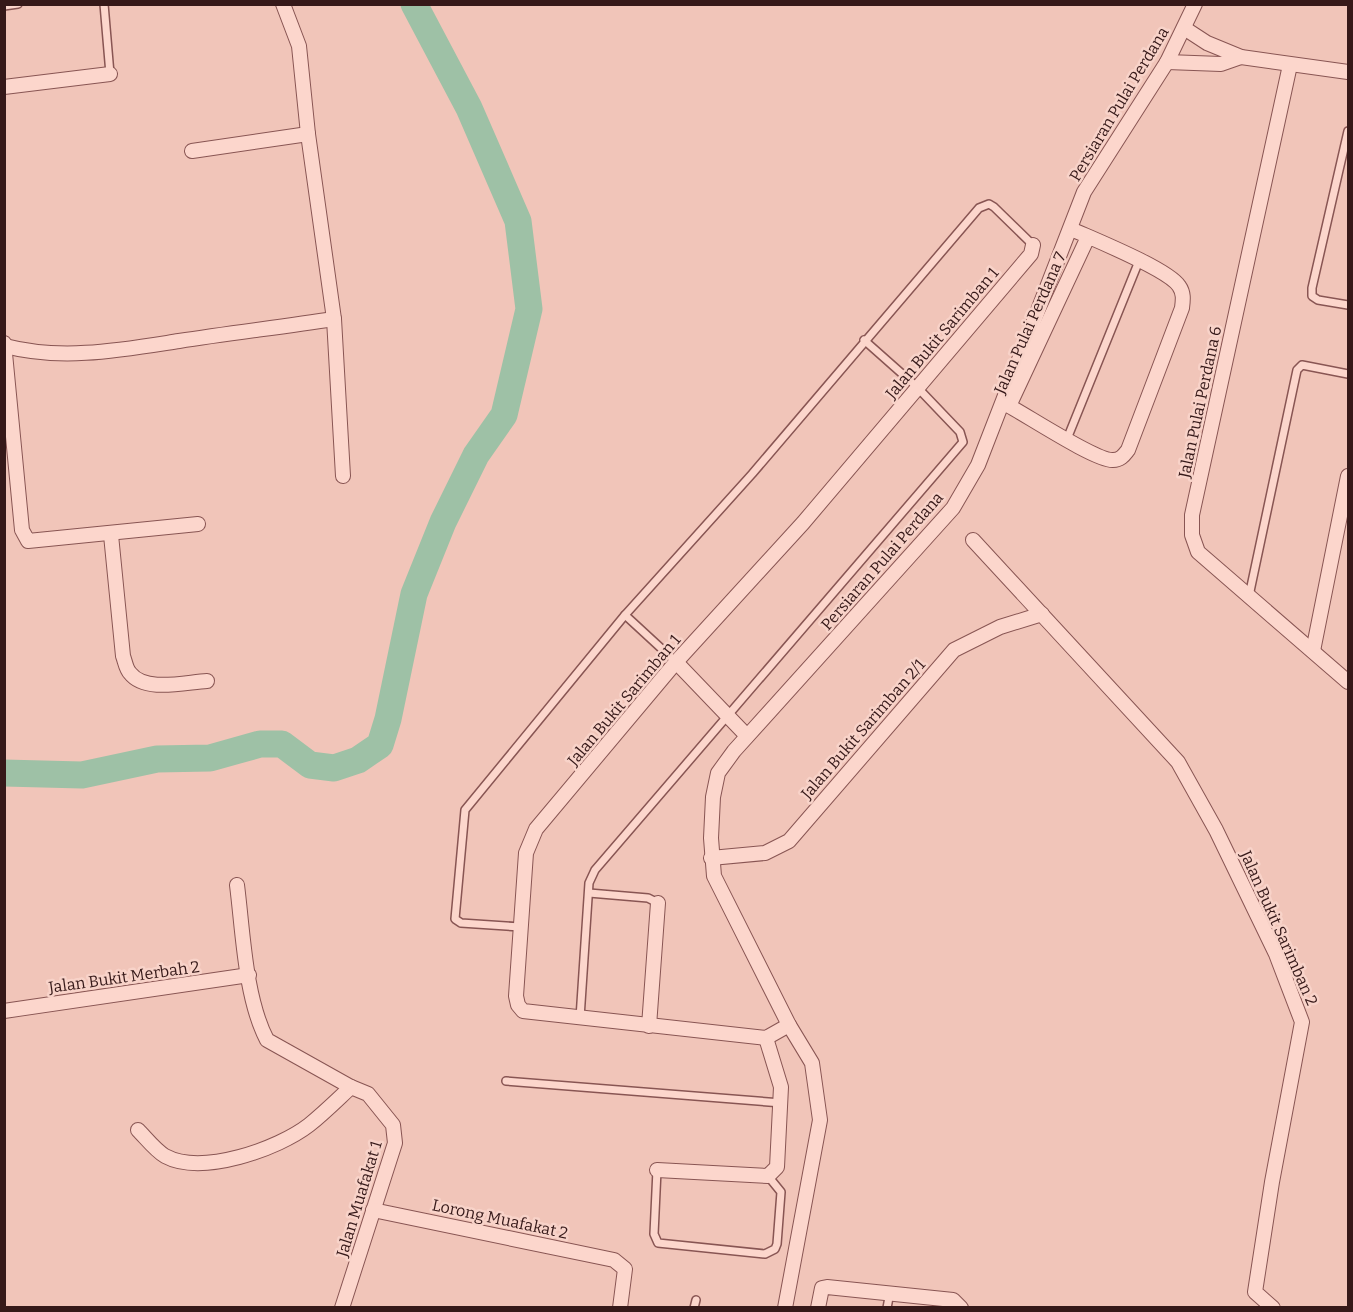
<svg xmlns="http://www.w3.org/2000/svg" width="1353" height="1312" font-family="Bitter,serif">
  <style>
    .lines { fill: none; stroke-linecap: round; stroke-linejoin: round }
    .river { stroke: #9ec1a6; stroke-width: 27 }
    .service-casing { stroke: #885553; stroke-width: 10 }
    .minor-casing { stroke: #885553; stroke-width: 16 }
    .service { stroke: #fcd6cc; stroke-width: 7 }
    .minor { stroke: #fcd6cc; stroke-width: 14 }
    .labels { text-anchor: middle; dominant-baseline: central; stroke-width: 5; stroke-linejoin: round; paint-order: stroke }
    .street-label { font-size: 16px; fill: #361919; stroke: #f8d3c9 }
  </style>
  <rect width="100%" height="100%" fill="#f1c5b9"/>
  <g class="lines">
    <polyline class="river" points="4,773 82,775 157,759 210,758 260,744 282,744 310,765 334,768 358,760 380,745 388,719 414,594 443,522 476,455 504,415 529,309 518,221 469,108 414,4"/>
    <defs>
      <g id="service">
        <polyline points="104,4 110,74"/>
        <polyline points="4,6 18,4"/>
        <polyline points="1348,131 1312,288 1312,296 1318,300 1348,305"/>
        <polyline points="1067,439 1139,261"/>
        <polyline points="1249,596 1297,370 1302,365 1348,374"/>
        <polyline points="625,615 676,662"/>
        <polyline points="589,893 648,898 658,903"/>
        <polyline points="521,927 461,923 455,919 465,810 625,615 752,474 979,208 989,204 994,207 1033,245"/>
        <polyline points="580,1018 589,883 595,870 963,442 960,432 917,387 864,340"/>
        <polyline points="506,1081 782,1103"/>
        <polyline points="657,1170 654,1234 658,1243 765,1254 775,1249 777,1244 781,1192 768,1176"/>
        <polyline points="694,1308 696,1300"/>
        <polyline points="887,1308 890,1292"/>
      </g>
      <g id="minor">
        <polyline points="283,4 299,46 308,134 334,319 343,476"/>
        <polyline points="1184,28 1207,43 1241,57 1348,72"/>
        <polyline points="1167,62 1221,64 1241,57"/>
        <polyline points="1290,65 1192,515 1192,535 1198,552 1348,682"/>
        <polyline points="4,87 110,74"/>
        <polyline points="192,151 308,134"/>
        <path d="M1071,229C1093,239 1168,269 1179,286C1184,293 1183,300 1182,308L1128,450C1124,455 1121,460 1113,460C1096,461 1028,416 1009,406L1088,237"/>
        <polyline points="4,343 22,530 28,541 198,524"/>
        <path d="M5,346C62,361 121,350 179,341C230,333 282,327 334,319"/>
        <path d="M111,535L123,656C125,661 126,669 130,673C145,693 186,682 207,681"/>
        <polyline points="973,540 1178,762 1216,830 1276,954 1302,1022 1272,1182 1255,1292 1273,1308"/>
        <polyline points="1313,651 1348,476"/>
        <polyline points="676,662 747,736"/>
        <polyline points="711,858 765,853 789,841 954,650 1000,627 1042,614"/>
        <path d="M237,885C243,932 245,998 267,1040L351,1087L368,1094L393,1125L395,1143L342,1308"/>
        <polyline points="4,1011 249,975"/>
        <polyline points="789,1025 766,1038 523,1011 518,1005 516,996 526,853 536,829 676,662 803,523 1031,254 1033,245"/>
        <polyline points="649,1026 658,903"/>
        <path d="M138,1130C146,1138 155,1150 165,1156C202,1176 278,1149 309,1125C324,1113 337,1100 351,1087"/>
        <polyline points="657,1170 768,1176 777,1167 781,1087 766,1038"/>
        <polyline points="373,1210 614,1260 625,1269 620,1308"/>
        <polyline points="785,1308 820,1120 812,1063 789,1025 714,876 711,838 713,797 718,773 734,751 953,508 978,465 1084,192 1167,62 1195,4"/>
        <polyline points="818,1308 822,1288 827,1287 953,1300 961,1308"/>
      </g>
    </defs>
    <use href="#service" class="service-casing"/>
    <use href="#minor" class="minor-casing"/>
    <use href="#service" class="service"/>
    <use href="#minor" class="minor"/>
  </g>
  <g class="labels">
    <g class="street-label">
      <text transform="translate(1119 104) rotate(-59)">Persiaran Pulai Perdana</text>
      <text transform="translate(1030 323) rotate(-66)">Jalan Pulai Perdana 7</text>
      <text transform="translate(942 333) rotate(-50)">Jalan Bukit Sarimban 1</text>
      <text transform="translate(1200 402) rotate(-78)">Jalan Pulai Perdana 6</text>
      <text transform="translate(882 561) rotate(-49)">Persiaran Pulai Perdana</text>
      <text transform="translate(624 700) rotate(-50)">Jalan Bukit Sarimban 1</text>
      <text transform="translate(863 729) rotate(-49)">Jalan Bukit Sarimban 2/1</text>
      <text transform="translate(1279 928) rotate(66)">Jalan Bukit Sarimban 2</text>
      <text transform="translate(124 977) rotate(-8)">Jalan Bukit Merbah 2</text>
      <text transform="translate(359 1199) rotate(-73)">Jalan Muafakat 1</text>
      <text transform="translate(500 1219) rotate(12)">Lorong Muafakat 2</text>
    </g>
  </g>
  <rect width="1353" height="1312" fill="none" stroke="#361919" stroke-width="12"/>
</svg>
